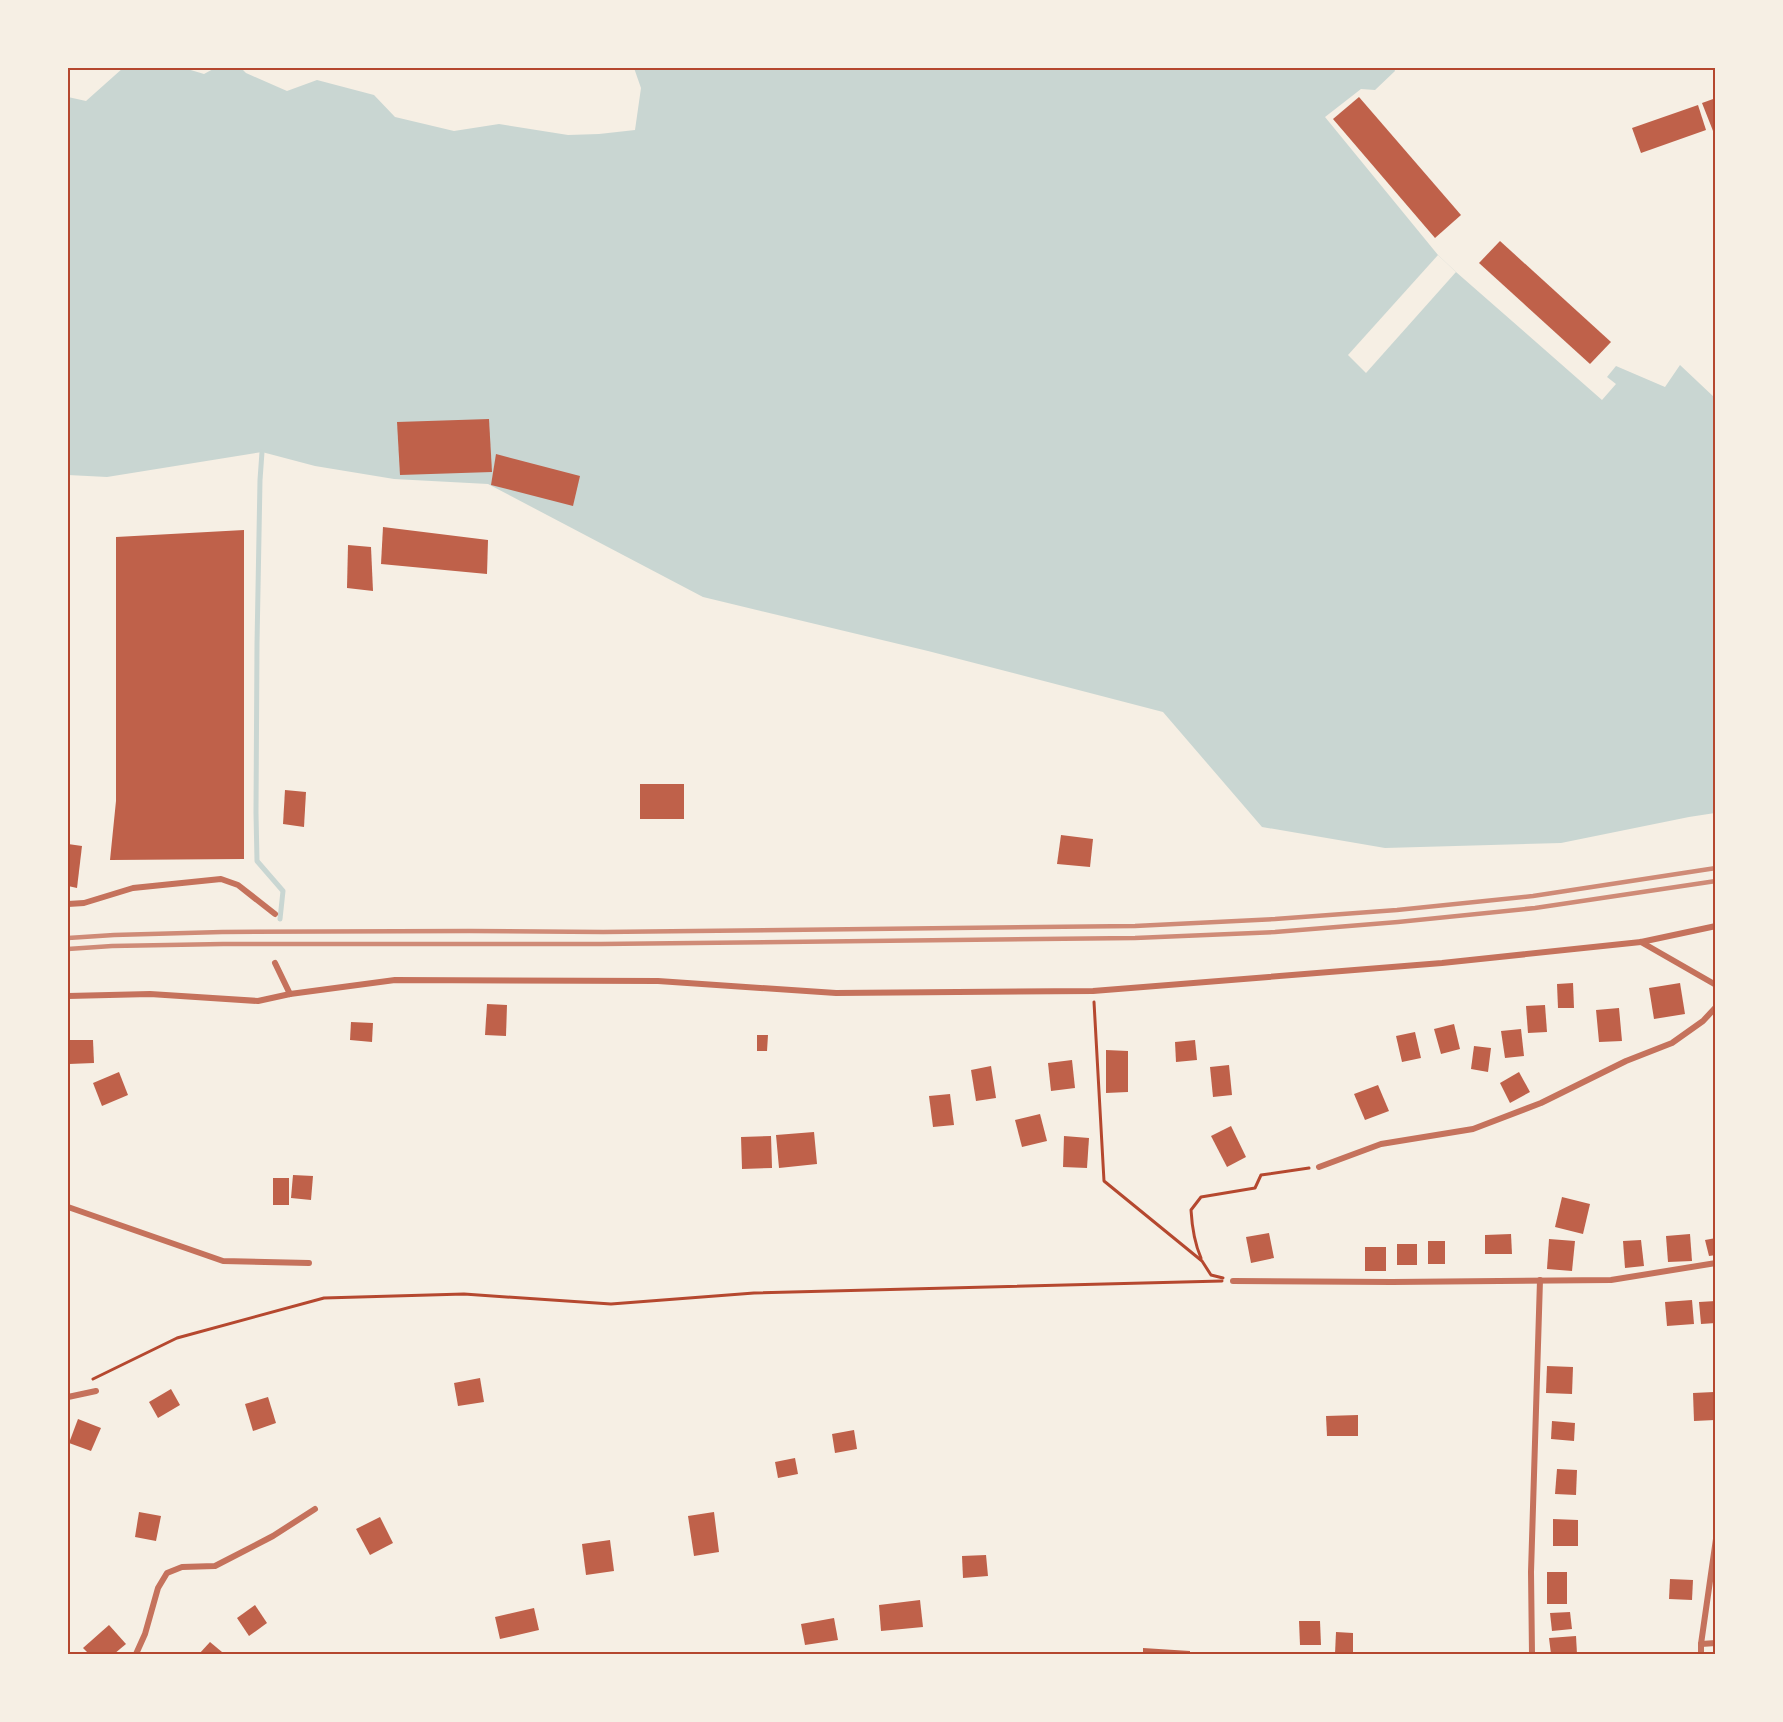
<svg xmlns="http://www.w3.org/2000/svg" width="1783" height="1722" font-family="Lato,sans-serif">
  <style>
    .water { fill: #c9d6d2 }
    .pier { fill: #f6efe4 }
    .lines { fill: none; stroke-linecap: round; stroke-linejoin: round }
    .stream { stroke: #c9d6d2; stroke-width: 5 }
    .building { fill: #bf614a }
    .path { stroke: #b5482f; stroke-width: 3 }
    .minor { stroke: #c5725c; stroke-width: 6 }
    .rail { stroke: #cf8b77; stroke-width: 4.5 }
    .neatline { fill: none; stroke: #b5482f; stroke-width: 2 }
  </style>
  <rect width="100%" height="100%" fill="#f6efe4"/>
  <polygon class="water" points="123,68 184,68 204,74 215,68 241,68 246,73 287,91 317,80 374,95 395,117 454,131 499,124 568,135 599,134 635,130 641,88 634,68 1394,68 1395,71 1375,90 1361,89 1325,117 1438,255 1456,272 1602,400 1616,384 1607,377 1616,366 1665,387 1680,365 1715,398 1715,813 1689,817 1561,843 1385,848 1262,827 1163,712 928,651 703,597 488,484 394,479 315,466 262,452 107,477 68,475 68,97 86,101"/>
  <polygon class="pier" points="1438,255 1456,272 1366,373 1348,355"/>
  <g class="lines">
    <polyline class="stream" points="262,452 260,480 257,644 256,813 257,861 283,891 280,919"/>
  </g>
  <g class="building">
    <polygon points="1359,97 1461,215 1435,238 1333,119"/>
    <polygon points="1716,98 1716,136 1715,136 1702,103"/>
    <polygon points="1698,105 1706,130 1641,153 1632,128"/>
    <polygon points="1500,241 1611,342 1590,364 1479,263"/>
    <polygon points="489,419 492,472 400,475 397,422"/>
    <polygon points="496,454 580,476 573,506 491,485"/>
    <polygon points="383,527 488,540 487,574 381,564"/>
    <polygon points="244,530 244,859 110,860 116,801 116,537"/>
    <polygon points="348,545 371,547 373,591 347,588"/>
    <rect x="640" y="784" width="44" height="35"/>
    <polygon points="285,790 306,792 304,827 283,824"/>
    <polygon points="1061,835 1093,839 1090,867 1057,864"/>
    <polygon points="68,844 82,846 77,888 68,886"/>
    <polygon points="1573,983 1574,1008 1558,1008 1557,984"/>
    <polygon points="1680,983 1685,1014 1654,1019 1649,988"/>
    <polygon points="487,1004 507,1005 506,1036 485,1035"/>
    <polygon points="1545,1005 1547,1032 1528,1033 1526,1006"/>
    <polygon points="1619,1008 1622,1041 1599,1042 1596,1010"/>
    <polygon points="351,1022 373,1023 372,1042 350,1040"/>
    <polygon points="1454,1024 1460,1049 1441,1054 1434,1029"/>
    <polygon points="1521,1029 1524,1056 1505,1058 1501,1031"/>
    <polygon points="1415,1032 1421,1058 1402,1062 1396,1036"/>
    <polygon points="757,1035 768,1035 767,1051 757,1051"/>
    <polygon points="69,1040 93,1040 94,1063 69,1064"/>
    <polygon points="1195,1040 1197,1060 1176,1062 1175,1042"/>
    <polygon points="1474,1046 1491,1048 1488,1072 1471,1069"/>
    <polygon points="1106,1050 1128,1051 1128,1092 1106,1093"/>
    <polygon points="1072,1060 1075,1088 1051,1091 1048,1063"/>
    <polygon points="1229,1065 1232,1095 1213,1097 1210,1067"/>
    <polygon points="991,1066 996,1098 976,1101 971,1070"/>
    <polygon points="119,1072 128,1095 102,1106 93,1083"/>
    <polygon points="1519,1072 1530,1092 1510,1103 1500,1083"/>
    <polygon points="1378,1085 1389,1111 1365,1120 1354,1094"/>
    <polygon points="950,1094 954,1125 933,1127 929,1096"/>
    <polygon points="1040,1114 1047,1141 1022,1147 1015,1120"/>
    <polygon points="1231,1126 1246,1157 1227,1167 1211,1136"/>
    <polygon points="814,1132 817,1164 779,1168 776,1135"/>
    <polygon points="771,1136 772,1168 742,1169 741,1137"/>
    <polygon points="1064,1136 1089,1138 1087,1168 1063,1167"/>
    <polygon points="293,1175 313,1176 311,1200 291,1198"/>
    <rect x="273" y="1178" width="16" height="27"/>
    <polygon points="1562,1197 1590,1204 1583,1234 1555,1227"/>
    <polygon points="1269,1233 1274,1258 1251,1263 1246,1237"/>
    <polygon points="1511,1234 1512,1254 1485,1254 1485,1235"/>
    <polygon points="1690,1234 1692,1261 1668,1262 1666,1236"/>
    <polygon points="1716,1238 1716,1255 1709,1256 1705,1240"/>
    <polygon points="1549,1239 1575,1241 1572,1271 1547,1269"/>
    <polygon points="1641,1240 1644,1266 1625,1268 1623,1241"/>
    <rect x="1428" y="1241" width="17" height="23"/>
    <rect x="1397" y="1244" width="20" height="21"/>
    <rect x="1365" y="1247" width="21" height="24"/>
    <polygon points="1692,1300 1694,1324 1667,1326 1665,1302"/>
    <polygon points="1716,1301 1716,1323 1701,1324 1699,1302"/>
    <polygon points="1547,1366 1573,1367 1572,1394 1546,1393"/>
    <polygon points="480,1378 484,1402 458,1406 454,1383"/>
    <polygon points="171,1389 180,1405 158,1418 149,1402"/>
    <polygon points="1714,1392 1715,1420 1694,1421 1693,1393"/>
    <polygon points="268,1397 276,1423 253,1431 245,1404"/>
    <polygon points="1358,1415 1358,1436 1327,1436 1326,1416"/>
    <polygon points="78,1419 101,1428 91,1451 69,1443"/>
    <polygon points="1552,1421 1575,1423 1574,1441 1551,1439"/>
    <polygon points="854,1430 857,1449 835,1453 832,1434"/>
    <polygon points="795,1458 798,1474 778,1478 775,1462"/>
    <polygon points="1557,1469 1577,1470 1576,1495 1555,1494"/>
    <polygon points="139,1512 161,1516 156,1541 135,1537"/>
    <polygon points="714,1512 719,1552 694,1556 688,1516"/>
    <polygon points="380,1517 393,1543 370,1555 356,1529"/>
    <polygon points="1553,1519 1578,1520 1578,1546 1553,1546"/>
    <polygon points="610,1540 614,1571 586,1575 582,1544"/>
    <polygon points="986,1555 988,1576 963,1578 962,1556"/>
    <rect x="1547" y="1572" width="20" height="32"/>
    <polygon points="1670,1579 1693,1580 1692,1600 1669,1599"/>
    <polygon points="920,1600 923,1627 881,1631 879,1605"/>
    <polygon points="255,1605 267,1623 249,1636 237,1618"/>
    <polygon points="534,1608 539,1630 500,1639 495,1617"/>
    <polygon points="1570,1612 1572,1629 1552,1631 1550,1613"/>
    <polygon points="834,1618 838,1640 805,1645 801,1624"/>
    <polygon points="1299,1621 1320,1621 1321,1645 1300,1645"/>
    <polygon points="109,1625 126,1644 114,1654 89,1654 83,1648"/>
    <polygon points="1336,1632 1353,1633 1353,1654 1335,1654"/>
    <polygon points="1576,1636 1577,1654 1551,1654 1549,1638"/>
    <polygon points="210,1642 222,1652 220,1654 199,1654"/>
    <polygon points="1143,1648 1190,1651 1190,1654 1143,1654"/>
  </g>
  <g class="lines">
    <g class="path">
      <polyline points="1094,1002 1104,1181 1202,1261 1211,1275 1223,1278"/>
      <path d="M1201,1258C1194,1242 1192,1227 1191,1210L1201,1197L1255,1188L1261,1175L1309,1168"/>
      <polyline points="93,1379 177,1338 324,1298 464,1294 611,1304 754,1293 1222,1281"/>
    </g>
    <g class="minor">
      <polyline points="68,904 84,903 133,888 221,879 238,885 275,914"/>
      <polyline points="1641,942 1716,985"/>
      <polyline points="275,963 290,994"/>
      <polyline points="68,996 150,994 258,1001 290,994 395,980 658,981 836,993 1093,991 1442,963 1641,942 1716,926"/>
      <polyline points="1319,1167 1381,1144 1473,1129 1541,1103 1626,1061 1672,1043 1703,1021 1716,1007"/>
      <polyline points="68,1207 223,1261 309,1263"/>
      <polyline points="1233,1281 1392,1282 1611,1280 1716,1263"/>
      <polyline points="68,1397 96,1391"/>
      <polyline points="1701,1644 1716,1643"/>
      <polyline points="136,1654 145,1634 158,1588 167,1573 182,1567 215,1566 273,1536 315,1509"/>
      <polyline points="1532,1654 1531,1572 1540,1280"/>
      <polyline points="1701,1654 1701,1644 1716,1539"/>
    </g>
    <g class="rail">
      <polyline points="68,938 114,935 222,932 469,931 603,932 1135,926 1275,919 1397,910 1533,896 1716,868"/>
      <polyline points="68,949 112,946 223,944 601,944 1135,938 1275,932 1398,922 1535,908 1716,881"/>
    </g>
  </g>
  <rect width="1783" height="1722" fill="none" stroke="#f6efe4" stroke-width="138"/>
  <rect x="69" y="69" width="1645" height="1584" class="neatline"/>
</svg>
